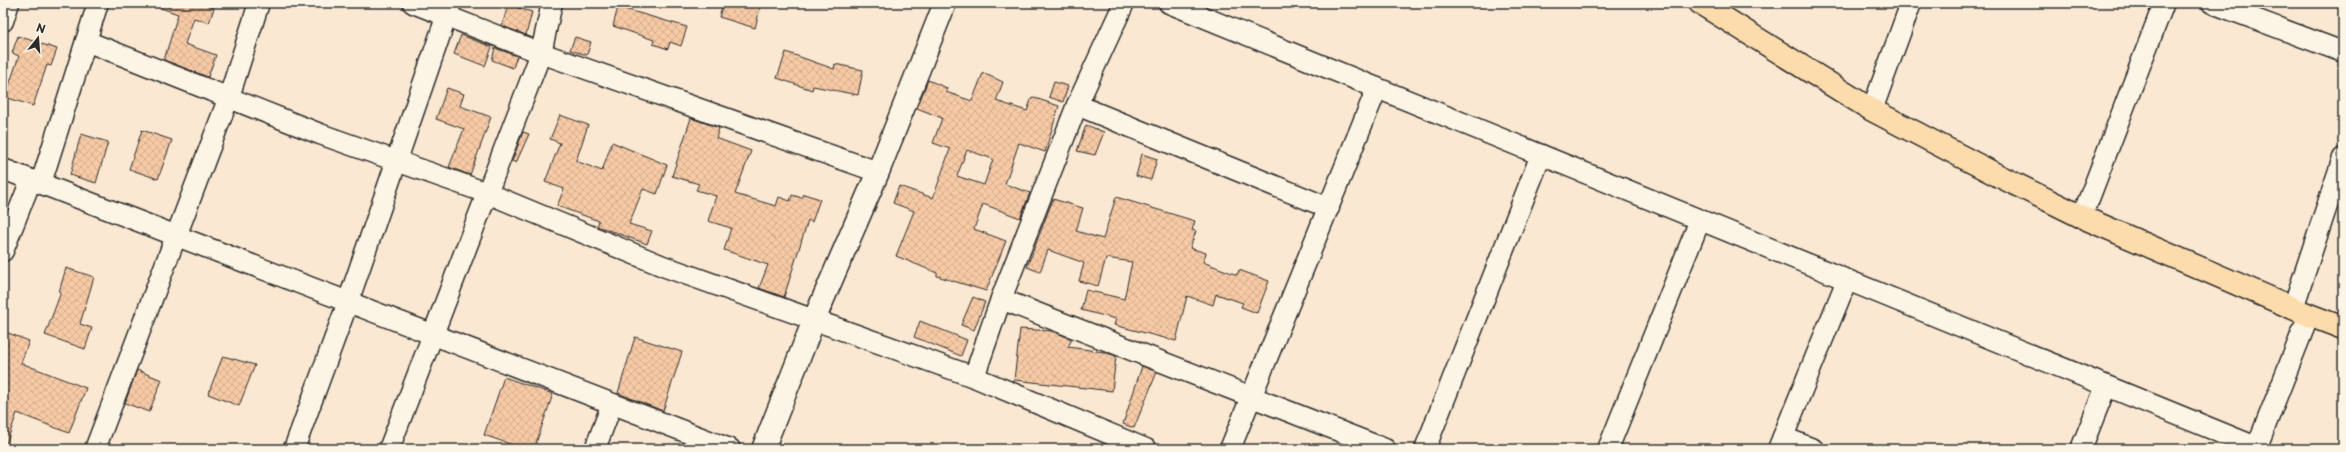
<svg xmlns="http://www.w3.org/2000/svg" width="2346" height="452" font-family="'Playpen Sans',sans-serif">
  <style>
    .building { fill: url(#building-cross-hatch); stroke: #2b2b2b; fill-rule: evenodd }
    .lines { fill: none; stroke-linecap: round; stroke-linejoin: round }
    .minor-casing { stroke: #2b2b2b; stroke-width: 23 }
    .tertiary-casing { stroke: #2b2b2b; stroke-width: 25 }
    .primary-casing { stroke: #2b2b2b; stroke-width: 25 }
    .minor { stroke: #fcf5e5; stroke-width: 20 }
    .tertiary { stroke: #fcf5e5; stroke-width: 22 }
    .primary { stroke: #fcdcac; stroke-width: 22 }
  </style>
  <defs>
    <pattern id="building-cross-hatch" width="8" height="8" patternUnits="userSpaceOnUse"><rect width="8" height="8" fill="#f7caa6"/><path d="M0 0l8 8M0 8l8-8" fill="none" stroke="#d4ae8f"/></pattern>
  </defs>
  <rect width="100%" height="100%" fill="#fae8d2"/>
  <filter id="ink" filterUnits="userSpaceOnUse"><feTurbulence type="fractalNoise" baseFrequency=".025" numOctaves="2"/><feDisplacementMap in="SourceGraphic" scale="8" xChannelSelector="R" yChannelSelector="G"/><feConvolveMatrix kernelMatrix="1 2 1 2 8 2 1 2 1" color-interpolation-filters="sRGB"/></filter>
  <g filter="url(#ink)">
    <g class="building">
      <polygon points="153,3 200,3 214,8 209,23 194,18 185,44 216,55 208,77 164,60 178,14 152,5"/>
      <polygon points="723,3 753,3 761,5 755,28 719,17"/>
      <polygon points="508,5 532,12 526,35 502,26"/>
      <polygon points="618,7 687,27 681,46 670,42 668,49 653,44 654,40 613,26"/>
      <polygon points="461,35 492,47 485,66 454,54"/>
      <polygon points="18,36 57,49 51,66 47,65 33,106 5,97 19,56 12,53"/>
      <polygon points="575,37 591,42 587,55 570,50"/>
      <polygon points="495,48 517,56 513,68 492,60"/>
      <polygon points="786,52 834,69 835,64 863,70 858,95 813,86 812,90 777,78"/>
      <path d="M983,73L1003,82L996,101L1027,111L1032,97L1059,106L1045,152L1019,143L1005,184L1030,193L1020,218L983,204L974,229L1006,241L986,291L937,276V273L896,256L914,211L893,203L899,186L933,198L950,149L933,143L942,118L917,108L928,80L947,88L946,92L972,101ZM967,150L993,159L984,185L957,176Z"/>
      <polygon points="1054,82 1068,86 1063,102 1049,97"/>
      <polygon points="447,88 464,94 460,106 491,117 470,175 449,167 464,129 436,119"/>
      <polygon points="560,115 588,125 576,161 602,171 612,142 667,165 657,194 643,189 629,224 652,231 647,244 597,226 599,221 557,206 564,189 545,182 560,143 550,139"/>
      <polygon points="691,118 719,128 716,138 751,151 735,194 776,206 779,197 790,201 792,195 802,198 804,194 820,199 812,222 808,220 784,297 759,288 768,265 724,250 731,228 708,221 716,196 696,190 699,184 672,176"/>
      <polygon points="1086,125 1104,132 1095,155 1077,151"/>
      <polygon points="142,130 172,140 158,179 129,169"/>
      <polygon points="523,132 529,134 516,163 512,161"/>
      <polygon points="81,134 108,142 96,183 70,175"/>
      <polygon points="1142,154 1157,159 1151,180 1136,176"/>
      <polygon points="1116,197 1195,221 1192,230 1196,231 1190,248 1206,253 1203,262 1237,275 1239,270 1269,281 1257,313 1241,307 1243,303 1216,294 1213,305 1187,296 1176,341 1114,325 1116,319 1081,310 1086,290 1124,299 1132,262 1106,258 1098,286 1079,281 1084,263 1048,250 1040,272 1027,267 1053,199 1083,208 1076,231 1103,239"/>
      <polygon points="66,268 94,277 80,324 92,328 85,349 45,335 61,292 59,292"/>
      <polygon points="973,297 985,302 974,330 961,325"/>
      <polygon points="920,321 967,340 961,356 914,337"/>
      <polygon points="1020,329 1052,331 1072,339 1068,347 1104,352 1116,356 1112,391 1014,380"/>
      <polygon points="3,331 29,341 21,363 86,388 69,433 17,413 5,447 3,447"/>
      <polygon points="635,337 682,352 663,411 618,393"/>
      <polygon points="223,356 255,365 239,406 208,394"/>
      <polygon points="1142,366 1157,372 1134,428 1123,424"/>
      <polygon points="137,370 162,380 149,412 125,403"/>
      <polygon points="504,377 553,394 534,449 524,449 484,435"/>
    </g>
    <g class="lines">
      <defs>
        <g id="minor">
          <polyline points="413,3 541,53 878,172"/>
          <polyline points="1169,3 2261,449"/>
          <polyline points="2212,3 2343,52"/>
          <polyline points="3,21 9,3"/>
          <polyline points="86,41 320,134 487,193 663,266 974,377 1146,449"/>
          <polyline points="1077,105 1329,208"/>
          <polyline points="1872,110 1911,3"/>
          <polyline points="3,169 730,449"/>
          <polyline points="41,183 98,3"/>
          <polyline points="2082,217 2164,3"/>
          <polyline points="3,251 31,180"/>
          <polyline points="1001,299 1385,449"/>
          <polyline points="2293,308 2343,158"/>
          <polyline points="974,377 1001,299 1077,105 1124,3"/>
          <polyline points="1783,437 1813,449"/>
          <polyline points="95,449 229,97 259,3"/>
          <polyline points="294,449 348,302 451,3"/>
          <polyline points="389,449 541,53 552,3"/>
          <polyline points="595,449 612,404"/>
          <polyline points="1230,449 1377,88"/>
          <polyline points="1425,449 1541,155"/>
          <polyline points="1608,449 1700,220"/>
          <polyline points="1778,449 1847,280"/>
          <polyline points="2081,449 2106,386"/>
          <polyline points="2256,449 2309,315"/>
        </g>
        <polyline id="tertiary" points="763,449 814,320 878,172 945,3"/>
        <polyline id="primary" points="1700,3 1872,110 1999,176 2082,217 2309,315 2343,328"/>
      </defs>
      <use href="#minor" class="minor-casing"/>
      <use href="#tertiary" class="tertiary-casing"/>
      <use href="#primary" class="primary-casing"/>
      <use href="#minor" class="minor"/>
      <use href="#tertiary" class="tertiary"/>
      <use href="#primary" class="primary"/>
    </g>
  </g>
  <rect width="2346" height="452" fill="none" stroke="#fcf5e5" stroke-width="16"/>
  <rect x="8" y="8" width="2330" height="436" fill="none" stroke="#2b2b2b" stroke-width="1.5" filter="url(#ink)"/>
  <g transform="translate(38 38) rotate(17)" stroke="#fcf5e5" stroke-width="3" paint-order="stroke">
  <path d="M0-3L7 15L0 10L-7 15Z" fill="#2b2b2b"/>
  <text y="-6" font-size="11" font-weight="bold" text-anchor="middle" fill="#2b2b2b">N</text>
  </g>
</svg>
